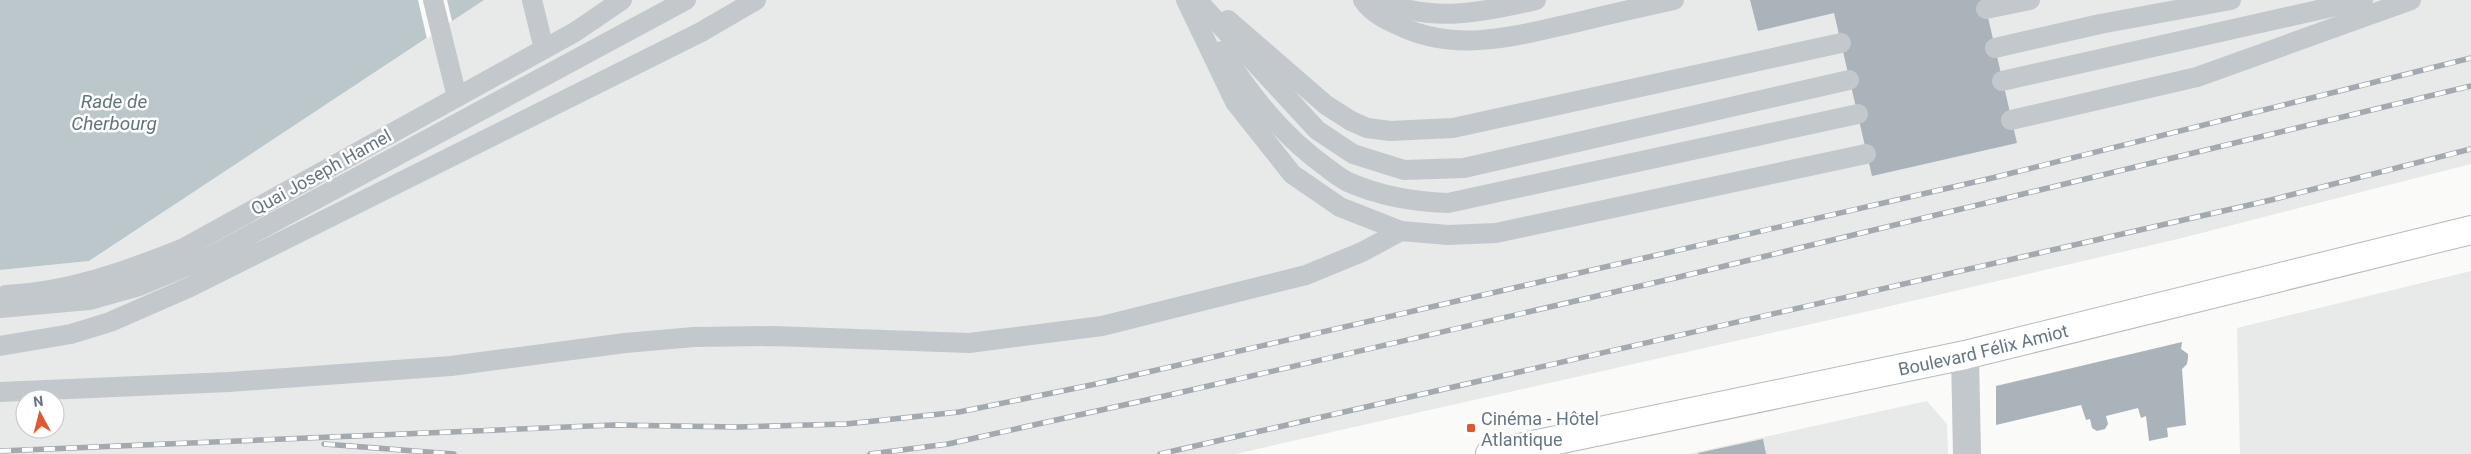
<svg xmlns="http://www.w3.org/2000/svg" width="2471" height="454" font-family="Roboto,sans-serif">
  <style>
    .built { fill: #e8e9e9; fill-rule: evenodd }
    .water { fill: #bbc7cb }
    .pier { fill: #fafaf8 }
    .building { fill: #aab3b9 }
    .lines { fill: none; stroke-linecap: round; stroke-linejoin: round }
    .primary-casing { stroke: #b5babe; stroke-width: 30 }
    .lane { stroke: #c3c8cc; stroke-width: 20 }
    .street { stroke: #c3c8cc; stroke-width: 28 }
    .primary { stroke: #fff; stroke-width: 28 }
    .rail-casing { stroke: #a2aab0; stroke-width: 5.5 }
    .rail { stroke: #fff; stroke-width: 4; stroke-dasharray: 11; stroke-linecap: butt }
    .poi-dot { fill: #e4572e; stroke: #fff; stroke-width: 2 }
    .labels { text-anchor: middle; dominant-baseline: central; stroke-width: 5; stroke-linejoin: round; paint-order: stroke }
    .street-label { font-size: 18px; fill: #657683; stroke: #fff }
    .poi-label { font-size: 18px; fill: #657683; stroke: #fff; text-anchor: start }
    .water-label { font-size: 19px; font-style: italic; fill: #60757c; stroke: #fff }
  </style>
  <rect width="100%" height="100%" fill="#fafaf8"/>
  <g class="built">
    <path d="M484,0H2471V164L2182,238L1869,311L1235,454H0V270L89,261ZM25,399H55V429H25Z"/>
    <polygon points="2471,271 2471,454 2240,454 2237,328"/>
    <polygon points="1927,401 1947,424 1948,454 1688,454"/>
  </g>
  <polygon class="water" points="0,0 484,0 89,261 0,270"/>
  <polygon class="pier" points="418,0 447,0 452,21 427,39"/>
  <g class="building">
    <polygon points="1750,0 1984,0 2017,143 1872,176 1834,13 1758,31"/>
    <polygon points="2182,342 2181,349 2188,354 2188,358 2187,364 2182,369 2186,425 2167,428 2168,437 2149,441 2146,416 2141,418 2138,408 2106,416 2108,424 2105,429 2097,431 2092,428 2090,419 2086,420 2081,405 1996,425 1996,386"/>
    <polygon points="1763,439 1766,454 1698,454 1698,453"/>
  </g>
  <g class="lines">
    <defs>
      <g id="primary">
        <path id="s1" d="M1490,454L1965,355L2471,230"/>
      </g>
    </defs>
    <use href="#primary" class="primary-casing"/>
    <g class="lane">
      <polyline points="433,0 457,97"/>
      <polyline points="532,0 544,49"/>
      <polyline points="1186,0 1235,102 1292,174 1340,207 1401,231 1448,235 1496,233 1866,154"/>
      <polyline points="1197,0 1317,130 1353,154 1404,170 1464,168 1849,80"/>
      <path d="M1363,0C1372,13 1386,20 1400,26C1458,54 1519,35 1578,22C1610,14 1642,7 1674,0"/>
      <path d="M1378,0C1432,23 1481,13 1536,0"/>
      <polyline points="1986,9 2030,0"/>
      <polyline points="1228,20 1326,105 1351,121 1367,128 1390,131 1453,128 1841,43"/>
      <polyline points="1995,48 2100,24 2231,0"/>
      <path d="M1222,51C1251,96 1283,136 1326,167C1333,172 1340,178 1348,182C1380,196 1414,202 1448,203L1858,114"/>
      <polyline points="2002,81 2363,0"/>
      <polyline points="2011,120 2197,77 2411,0"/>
      <path d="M6,295C68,292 127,271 184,248L575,32L622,0"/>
      <polyline points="0,308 89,300 139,286 209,257 686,0"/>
      <polyline points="0,346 71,334 110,322 190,287 701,32 756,0"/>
      <polyline points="0,392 229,382 451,366 625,343 694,337 773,336 969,343 1102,326 1306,275 1362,252 1401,231"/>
    </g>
    <polyline class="street" points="1965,355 1967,454"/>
    <use href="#primary" class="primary"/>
    <defs>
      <g id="rail">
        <polyline points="324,444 454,454"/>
        <polyline points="0,451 614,425 738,427 846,424 959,412 1096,384 1992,178 2471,58"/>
        <polyline points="870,454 948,444 1178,393 1675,278 2471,86"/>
        <polyline points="1160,454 2271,200 2471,149"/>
      </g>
    </defs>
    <use href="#rail" class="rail-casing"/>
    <use href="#rail" class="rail"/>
  </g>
  <rect class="poi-dot" x="1466" y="423" width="10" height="10" rx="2.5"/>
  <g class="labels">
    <g class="street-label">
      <text transform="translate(321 172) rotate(-29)">Quai Joseph Hamel</text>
      <text stroke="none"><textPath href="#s1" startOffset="504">Boulevard Félix Amiot</textPath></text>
    </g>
    <g class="poi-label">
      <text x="1481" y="418">Cinéma - Hôtel<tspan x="1481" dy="21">Atlantique</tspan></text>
    </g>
    <g class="water-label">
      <text x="114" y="101">Rade de<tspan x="114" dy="22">Cherbourg</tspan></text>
    </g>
  </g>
  <g transform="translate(40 414) rotate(353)"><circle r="24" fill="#ffffff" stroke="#c1c8cd"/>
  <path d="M0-4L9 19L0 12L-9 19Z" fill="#e4572e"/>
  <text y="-8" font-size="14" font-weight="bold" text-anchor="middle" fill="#657683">N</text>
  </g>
</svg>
